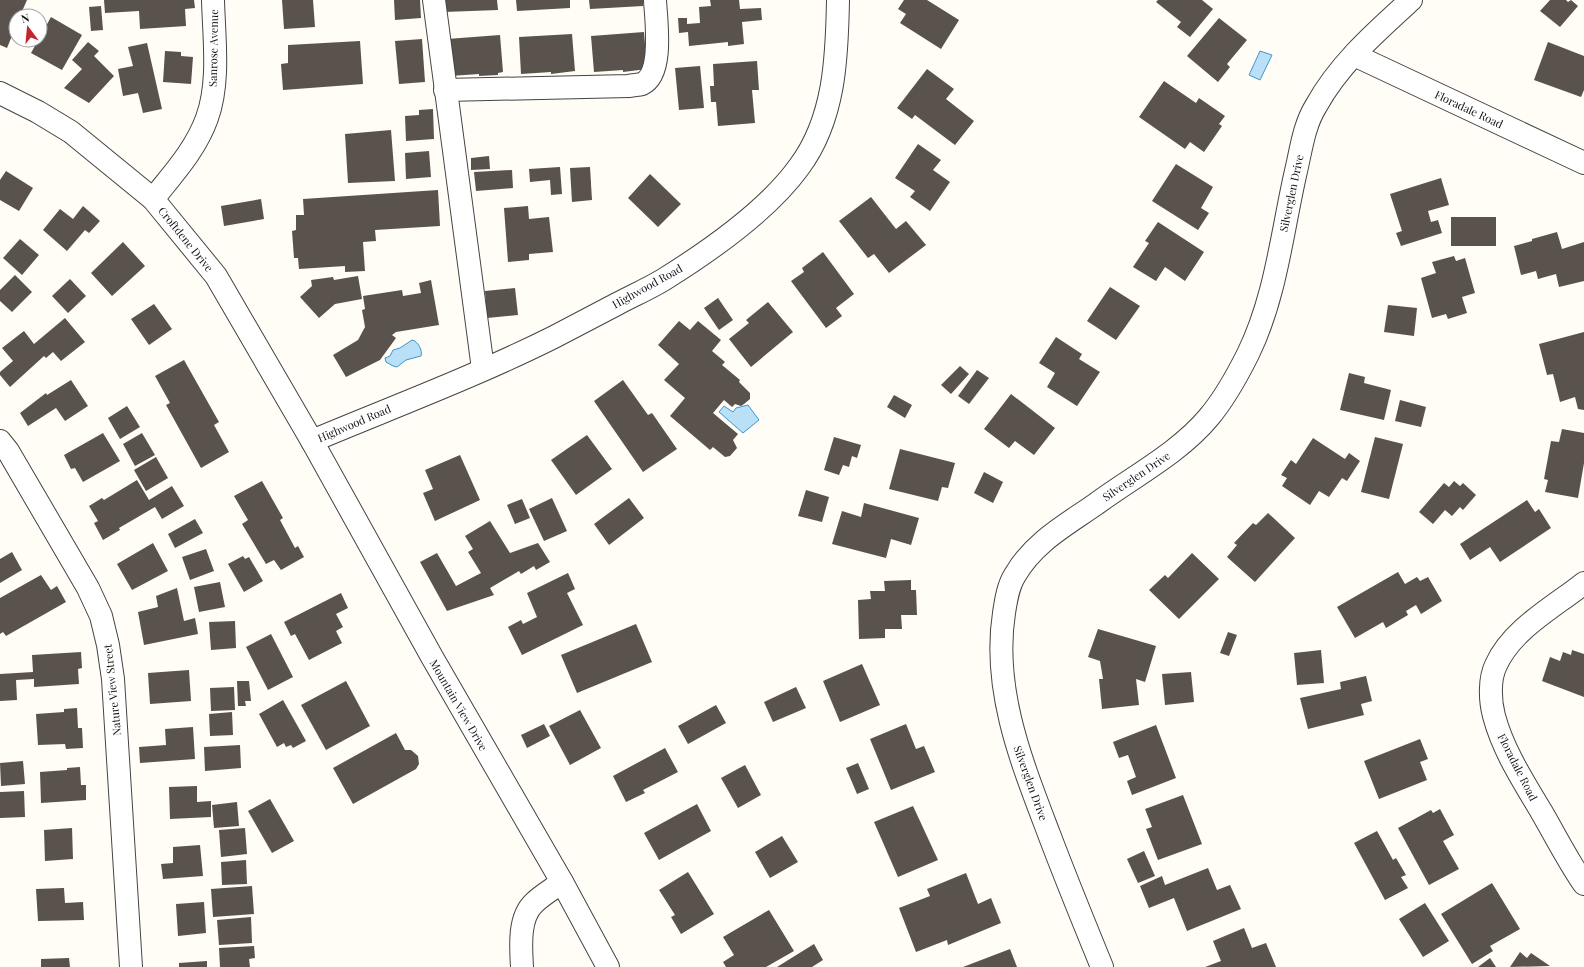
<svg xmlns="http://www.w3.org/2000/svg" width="1584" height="967" font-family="'Playfair Display',serif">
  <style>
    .water { fill: #b9e0f7; stroke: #3f96cf }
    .building { fill: #5a524d }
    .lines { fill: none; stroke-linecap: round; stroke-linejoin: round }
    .minor-casing { stroke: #444; stroke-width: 24 }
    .minor { stroke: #fff; stroke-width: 22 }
    .labels { text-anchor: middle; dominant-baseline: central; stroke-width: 4; stroke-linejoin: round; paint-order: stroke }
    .street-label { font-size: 11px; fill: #111; stroke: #fff }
  </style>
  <rect width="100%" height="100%" fill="#fffdf5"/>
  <g class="water">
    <polygon points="1260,51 1272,55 1260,80 1249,75"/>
    <path d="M412,340C418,341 423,351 421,356L406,360L397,367L393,366L386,362L385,358L390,356L393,350L400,348Z"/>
    <polygon points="748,405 759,420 743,433 719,412 724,406 733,412 736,408"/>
  </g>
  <g class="building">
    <polygon points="0,0 27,0 20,16 16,16 16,26 7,48 0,45"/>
    <polygon points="104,0 194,0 195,8 185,9 186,26 140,29 139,11 105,13"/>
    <polygon points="282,0 313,0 315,27 284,29"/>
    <polygon points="394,0 420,0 421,18 395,20"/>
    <polygon points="444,0 497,0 498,10 444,12"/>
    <polygon points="516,0 570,0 570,8 517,11"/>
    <polygon points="589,0 643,0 643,6 590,9"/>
    <polygon points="710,0 739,0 740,9 761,8 762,20 742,22 744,44 728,46 728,42 689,46 688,32 679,33 678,18 687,18 687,24 700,23 699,7 711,6"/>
    <polygon points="904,0 927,0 959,20 941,49 900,23 906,14 898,9"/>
    <polygon points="1158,0 1202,0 1213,9 1190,37 1177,27 1181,22 1156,2"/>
    <polygon points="1550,0 1566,0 1568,2 1571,0 1578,6 1560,27 1540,11"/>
    <polygon points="101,6 103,30 91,31 89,7"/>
    <polygon points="51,17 82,35 62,70 31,53"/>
    <polygon points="1219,18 1247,40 1227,64 1230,67 1218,82 1187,56"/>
    <polygon points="644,32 647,69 623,72 623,70 594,72 591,36"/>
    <polygon points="572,34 575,71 551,74 551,72 521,74 519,37"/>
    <polygon points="500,35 503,72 498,73 498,75 479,76 479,74 450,76 447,39"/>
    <polygon points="422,39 425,82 399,84 395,41"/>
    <polygon points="360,41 363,84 283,90 281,64 288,63 288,45"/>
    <polygon points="88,42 99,51 94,56 114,76 89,103 64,88 82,69 72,60"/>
    <polygon points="1548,42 1584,56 1584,90 1581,97 1534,80"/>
    <polygon points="147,43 162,109 143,113 138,93 123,96 118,69 133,66 128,47"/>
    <polygon points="165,51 181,52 181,56 193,57 191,84 163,82"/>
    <polygon points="757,61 759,90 752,90 755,123 718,126 716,102 711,102 710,86 714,86 713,64"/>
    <polygon points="700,66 704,108 679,110 675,68"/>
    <polygon points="927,69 954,89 946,99 974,121 955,145 915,115 912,119 897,108"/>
    <polygon points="1164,81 1196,103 1199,98 1225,116 1219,124 1222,126 1204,152 1190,142 1185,149 1139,117"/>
    <polygon points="433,109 434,139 406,141 405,116 419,115 419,110"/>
    <polygon points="391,130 395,181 348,183 345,134"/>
    <polygon points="918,144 941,160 933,170 950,182 930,211 910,197 915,191 895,178"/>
    <polygon points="429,151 431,177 406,179 405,153"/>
    <polygon points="489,156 490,169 471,170 471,158"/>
    <polygon points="1176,164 1213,187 1201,208 1209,213 1198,230 1152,201"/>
    <polygon points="560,167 562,194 551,195 550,180 530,182 529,169"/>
    <polygon points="590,167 592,200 572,202 570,168"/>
    <polygon points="512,170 513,188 476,191 474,172"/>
    <polygon points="6,171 33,188 19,211 0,200 0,180"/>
    <polygon points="650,174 681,204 658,227 628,198"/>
    <polygon points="1441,178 1449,205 1428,211 1431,222 1438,220 1442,233 1401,246 1396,233 1402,231 1390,194"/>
    <polygon points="438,190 440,226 375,230 376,241 363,242 365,271 345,272 345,266 299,269 298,258 294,258 292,231 296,230 296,215 304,215 303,199"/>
    <polygon points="871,197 896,229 906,221 926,245 889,273 874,254 868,258 839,221"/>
    <polygon points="261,199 264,219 224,226 221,206"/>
    <polygon points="83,206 100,221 89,233 85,230 67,251 43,230 60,209 73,219"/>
    <polygon points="528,206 529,219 549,217 553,252 529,254 529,260 508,262 504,208"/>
    <rect x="1451" y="217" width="45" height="29"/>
    <polygon points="1158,222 1204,252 1185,281 1165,267 1156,281 1133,267 1149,243 1145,241"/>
    <polygon points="1557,232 1562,249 1584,242 1584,281 1559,287 1556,274 1538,279 1536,271 1521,275 1514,246 1532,241 1532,239"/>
    <polygon points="20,239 39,255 22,275 3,258"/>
    <polygon points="123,242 145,266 112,296 91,273"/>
    <polygon points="823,252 854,294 836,308 842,316 826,328 791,281 804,272 802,268"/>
    <polygon points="1454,256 1456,261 1465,258 1475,293 1462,297 1467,313 1448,319 1446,314 1432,318 1421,278 1436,273 1432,262"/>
    <polygon points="15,275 32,292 12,312 0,301 0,290"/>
    <polygon points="358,276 362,299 335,304 319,318 300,297 312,286 311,280 333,277 334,280"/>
    <polygon points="70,279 86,296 68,313 52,296"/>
    <polygon points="431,280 439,325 396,332 392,335 396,338 380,360 346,377 333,355 358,340 365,327 362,310 365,309 363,296 402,290 403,296 421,293 419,283"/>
    <polygon points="1110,287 1140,306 1116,340 1087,321"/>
    <polygon points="515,288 518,315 487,318 485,291"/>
    <polygon points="718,298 733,320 719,330 704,308"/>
    <polygon points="768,302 793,332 751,367 729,339 749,323 746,320"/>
    <polygon points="154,304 172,329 149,345 131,319"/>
    <polygon points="1388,305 1417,308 1414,336 1384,332"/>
    <polygon points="65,318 85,342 61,361 53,352 46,358 44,356 10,387 0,375 0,372 13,361 2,348 24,331 34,344"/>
    <polygon points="679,321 690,330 698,321 721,340 712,351 725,362 722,365 740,380 739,382 750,393 750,399 744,404 741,406 735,404 732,407 724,400 713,413 738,434 733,440 737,448 730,456 725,457 713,447 710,450 670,416 685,398 664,380 679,364 658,345"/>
    <polygon points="1584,332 1584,410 1578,409 1575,397 1560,402 1553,374 1547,375 1539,344"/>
    <polygon points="1056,337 1082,354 1079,359 1100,372 1077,406 1047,387 1055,373 1039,363"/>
    <polygon points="184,360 219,422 214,425 229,452 201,468 166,405 170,403 155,376"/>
    <polygon points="960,366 969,374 951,394 941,385"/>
    <polygon points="977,370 989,378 969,404 958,396"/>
    <polygon points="1349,373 1365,377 1364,383 1391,390 1384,420 1340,410"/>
    <polygon points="71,380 88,406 65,421 56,408 28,426 20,413 46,393 47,395"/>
    <polygon points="623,380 648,415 652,413 677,449 643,472 594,401"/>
    <polygon points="1011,394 1055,428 1034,455 1015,441 1009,448 984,429"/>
    <polygon points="894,395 912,405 905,418 887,407"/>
    <polygon points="1400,400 1426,407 1421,427 1395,421"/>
    <polygon points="127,406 140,427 120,439 108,418"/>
    <polygon points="1562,429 1584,433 1584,463 1578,498 1545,492 1548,480 1544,479 1551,441 1559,442"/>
    <polygon points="103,433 120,461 83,482 75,468 71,469 64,455"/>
    <polygon points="142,433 155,455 135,466 123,444"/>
    <polygon points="587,435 612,469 576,495 551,460"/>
    <polygon points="834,437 861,445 857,458 852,456 849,467 843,465 839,475 824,470"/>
    <polygon points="1375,437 1403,444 1389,499 1361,492"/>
    <polygon points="1313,438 1345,459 1349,453 1360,461 1347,481 1342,478 1329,497 1319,491 1310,505 1282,486 1287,478 1281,475 1291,460 1296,464"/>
    <polygon points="900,449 955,463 948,488 942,487 938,501 889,489"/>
    <polygon points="460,455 480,500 435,521 423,493 433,489 425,470"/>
    <polygon points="156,457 168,478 146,491 134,470"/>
    <polygon points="984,472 1003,482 993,503 974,493"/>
    <polygon points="137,480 149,500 172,486 184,506 162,519 155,507 119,528 120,530 103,540 94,523 98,521 89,506 102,498 104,500"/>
    <polygon points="262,481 283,518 280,520 295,548 298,546 304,557 281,570 274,560 266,564 242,524 248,520 234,496"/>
    <polygon points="1454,481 1460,486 1463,483 1476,495 1463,510 1460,507 1452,516 1445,510 1433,524 1419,512 1444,483 1449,487"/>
    <polygon points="806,490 829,497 822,522 798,516"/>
    <polygon points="552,498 567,531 544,541 529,509"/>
    <polygon points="629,498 644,518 609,545 594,524"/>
    <polygon points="522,499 530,518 515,524 507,505"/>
    <polygon points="1527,500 1535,512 1539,509 1551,528 1500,562 1490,547 1470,560 1460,544"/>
    <polygon points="864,503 919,518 911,545 891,539 886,558 832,544 842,511 861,517"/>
    <polygon points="1268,513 1295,538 1255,582 1227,557 1237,545 1234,543 1253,523 1256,525"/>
    <polygon points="195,519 203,533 175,548 168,534"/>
    <polygon points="490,521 510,553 538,543 550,562 536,570 534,566 521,574 519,571 490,588 494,595 447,611 420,562 437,553 456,586 481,573 468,552 473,549 465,536"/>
    <polygon points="153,543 168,571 132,590 117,564"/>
    <polygon points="206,549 214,571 190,580 182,557"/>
    <polygon points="12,552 22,570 0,583 0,559"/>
    <polygon points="1192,553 1219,579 1179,619 1149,590 1165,575 1168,578"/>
    <polygon points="243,556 245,559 249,557 263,581 244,592 228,564"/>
    <polygon points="1398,572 1405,584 1417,577 1420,581 1428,577 1442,601 1421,614 1416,605 1406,611 1408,615 1386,628 1383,622 1355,638 1337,607"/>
    <polygon points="568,573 575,589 567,593 583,625 522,655 508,627 521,620 523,624 537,617 527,593"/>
    <polygon points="41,575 51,590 57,586 66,602 6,636 3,632 0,634 0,598"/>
    <polygon points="911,580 911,590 916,590 917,615 901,615 902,629 885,629 885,638 859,639 858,600 871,599 870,591 885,591 884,581"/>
    <polygon points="220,582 225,607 199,612 194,587"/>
    <polygon points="177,588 184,621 195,618 198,634 144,645 138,612 158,607 156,596"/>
    <polygon points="341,593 348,608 336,614 343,627 336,631 342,643 309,660 295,634 291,636 284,622"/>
    <polygon points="235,621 236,648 211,650 209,622"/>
    <polygon points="636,624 652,662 577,693 561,655"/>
    <polygon points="1098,629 1156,646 1145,682 1136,679 1139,705 1102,709 1099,679 1103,679 1100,661 1088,657"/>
    <polygon points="1228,632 1237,635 1229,656 1220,653"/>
    <polygon points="271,634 293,677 268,690 246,647"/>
    <polygon points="1321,650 1324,683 1297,685 1294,653"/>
    <polygon points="1572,650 1584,654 1584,697 1542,681 1550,657 1560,661 1563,652 1571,655"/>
    <polygon points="81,652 82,668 78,669 79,684 34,687 34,679 16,680 17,700 0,701 0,674 33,672 32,655"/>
    <polygon points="862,664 880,705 840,722 823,681"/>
    <polygon points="189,670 191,701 150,704 148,673"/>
    <polygon points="1191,672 1194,702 1165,705 1162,674"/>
    <polygon points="1366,676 1372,701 1361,704 1364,715 1308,729 1300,698 1341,689 1340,682"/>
    <polygon points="237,681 249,681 251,701 245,701 246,706 238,706"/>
    <polygon points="346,681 370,726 326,750 301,705"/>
    <polygon points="234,687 235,710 211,711 210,688"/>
    <polygon points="796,687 806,708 773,722 764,702"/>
    <polygon points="283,700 306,741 293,748 291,745 286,747 284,743 277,747 259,714"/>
    <polygon points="716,705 726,723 688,744 678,726"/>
    <polygon points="77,708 78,728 82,728 83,748 66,749 65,744 38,745 36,714 64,712 64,709"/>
    <polygon points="580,710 601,748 570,765 549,726"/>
    <polygon points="232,712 233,735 210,736 209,714"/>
    <polygon points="544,724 550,736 527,748 521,735"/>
    <polygon points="906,724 916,749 924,746 935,772 891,790 870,739"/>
    <polygon points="1156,725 1176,778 1132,795 1127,781 1136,777 1128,755 1119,758 1113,742"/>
    <polygon points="193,727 195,759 140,763 139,747 166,745 165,729"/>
    <polygon points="396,733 405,750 411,750 418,756 419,764 416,769 353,804 333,768"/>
    <polygon points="1420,739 1428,759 1420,762 1427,780 1379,799 1364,761"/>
    <polygon points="240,745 241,768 205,771 204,747"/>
    <polygon points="665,748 678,772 643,790 645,793 626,802 613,776"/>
    <polygon points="23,761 25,784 1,786 0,763"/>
    <polygon points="858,763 869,789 857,794 846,768"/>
    <polygon points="745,765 761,795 738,808 721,778"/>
    <polygon points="80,767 81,785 86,785 86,800 41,803 40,772 67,770 67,768"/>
    <polygon points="197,786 197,802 211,801 211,817 170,819 169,787"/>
    <polygon points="24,791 25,817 0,818 0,792"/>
    <polygon points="1183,795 1202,844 1158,860 1146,829 1152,827 1145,809"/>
    <polygon points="270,799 294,841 272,853 248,811"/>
    <polygon points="237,802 239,826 214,828 212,805"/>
    <polygon points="697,804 711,831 659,860 644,833"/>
    <polygon points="913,806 938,860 898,877 874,822"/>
    <polygon points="1440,809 1454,835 1443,841 1459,869 1429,885 1398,828 1431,810 1433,813"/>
    <polygon points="72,828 73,859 45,861 44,830"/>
    <polygon points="245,828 247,854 221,857 219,830"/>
    <polygon points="1377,831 1393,860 1396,858 1406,875 1401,877 1408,888 1385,900 1354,843"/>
    <polygon points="782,836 798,862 770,878 755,852"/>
    <polygon points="200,845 203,876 163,879 161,864 173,863 173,847"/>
    <polygon points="1144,851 1155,876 1138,883 1127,859"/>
    <polygon points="246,860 247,884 222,885 221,862"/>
    <polygon points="1208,868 1217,890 1230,885 1241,909 1187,931 1174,898 1149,908 1140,886 1162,876 1165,885"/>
    <polygon points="688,872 714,914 681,934 671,917 675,915 659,890"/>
    <polygon points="966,873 978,904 991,898 1001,923 948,945 947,940 916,952 899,908 930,896 927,889"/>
    <polygon points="1492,883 1520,929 1490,946 1493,951 1472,964 1441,914"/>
    <polygon points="252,886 254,914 213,917 211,889"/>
    <polygon points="64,888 65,903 83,902 84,920 38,921 36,889"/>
    <polygon points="204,902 206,933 178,936 176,904"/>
    <polygon points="1425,903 1449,941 1423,957 1399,919"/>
    <polygon points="769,910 794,951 766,967 726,967 723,962 734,955 723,937"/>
    <polygon points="251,917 252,943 219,945 217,920"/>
    <polygon points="1244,928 1252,948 1266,943 1276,967 1205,967 1221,961 1213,941"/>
    <polygon points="814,944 823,960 812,967 777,967"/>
    <polygon points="254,946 255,958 249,959 250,967 220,967 219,948"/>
    <polygon points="1010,949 1017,967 963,967"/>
    <polygon points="1520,952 1527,958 1531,953 1550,966 1510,967"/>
    <polygon points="69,958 70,967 41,967 41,959"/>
    <polygon points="1490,958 1496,967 1478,967"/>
    <polygon points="207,961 207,967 179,967 179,963"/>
  </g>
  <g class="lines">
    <defs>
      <g id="minor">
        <polyline points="434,0 483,369"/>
        <polyline points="1354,55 1584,163"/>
        <path d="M445,90L629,86C633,85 638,85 642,84C664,74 656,20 655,0"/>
        <polyline points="0,93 38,112 71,132 153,199 216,276 312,441 432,657 562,882 608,967"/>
        <path d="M153,199C173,174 196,149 207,118C220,82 214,38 213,0"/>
        <polyline points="0,441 8,451 88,588 101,616 108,645 113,679 131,967"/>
        <path d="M312,441C393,407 476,376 554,337C575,326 596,315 617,304C632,296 648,289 663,280C708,252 768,210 799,167C835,119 837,57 838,0"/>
        <path d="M1584,583C1554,607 1512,629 1496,665C1489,679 1490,701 1494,716C1503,750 1523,781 1541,811C1555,835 1568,861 1584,884"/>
        <path d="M522,967C521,948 518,918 534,903C542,895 553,889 562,882"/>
        <path d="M1102,967C1084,923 1066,879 1049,834C1022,763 992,690 1004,613C1006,600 1008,586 1015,575C1034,542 1066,525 1096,504C1134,476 1179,453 1209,417C1225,398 1237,376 1248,354C1276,297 1282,232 1296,171C1301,150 1304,125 1316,106C1339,64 1376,32 1411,0"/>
      </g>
    </defs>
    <use href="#minor" class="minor-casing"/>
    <use href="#minor" class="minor"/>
  </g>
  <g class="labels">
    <g class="street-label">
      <text transform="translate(213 48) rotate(-89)">Sanrose Avenue</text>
      <text transform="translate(1469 109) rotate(25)">Floradale Road</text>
      <text transform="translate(1291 193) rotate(-78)">Silverglen Drive</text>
      <text transform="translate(186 239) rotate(51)">Croftdene Drive</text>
      <text transform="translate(647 286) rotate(-29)">Highwood Road</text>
      <text transform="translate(354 423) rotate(-23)">Highwood Road</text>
      <text transform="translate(1136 476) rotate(-34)">Silverglen Drive</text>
      <text transform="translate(112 690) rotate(-96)">Nature View Street</text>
      <text transform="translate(459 705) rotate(60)">Mountain View Drive</text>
      <text transform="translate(1518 767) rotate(63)">Floradale Road</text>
      <text transform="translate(1031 783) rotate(70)">Silverglen Drive</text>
    </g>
  </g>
  <g transform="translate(28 28) rotate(344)"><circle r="19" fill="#ffffff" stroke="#a0a0a0"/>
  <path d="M0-3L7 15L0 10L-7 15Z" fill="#c4262e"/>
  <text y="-6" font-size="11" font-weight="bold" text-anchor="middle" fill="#111111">N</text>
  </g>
</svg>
